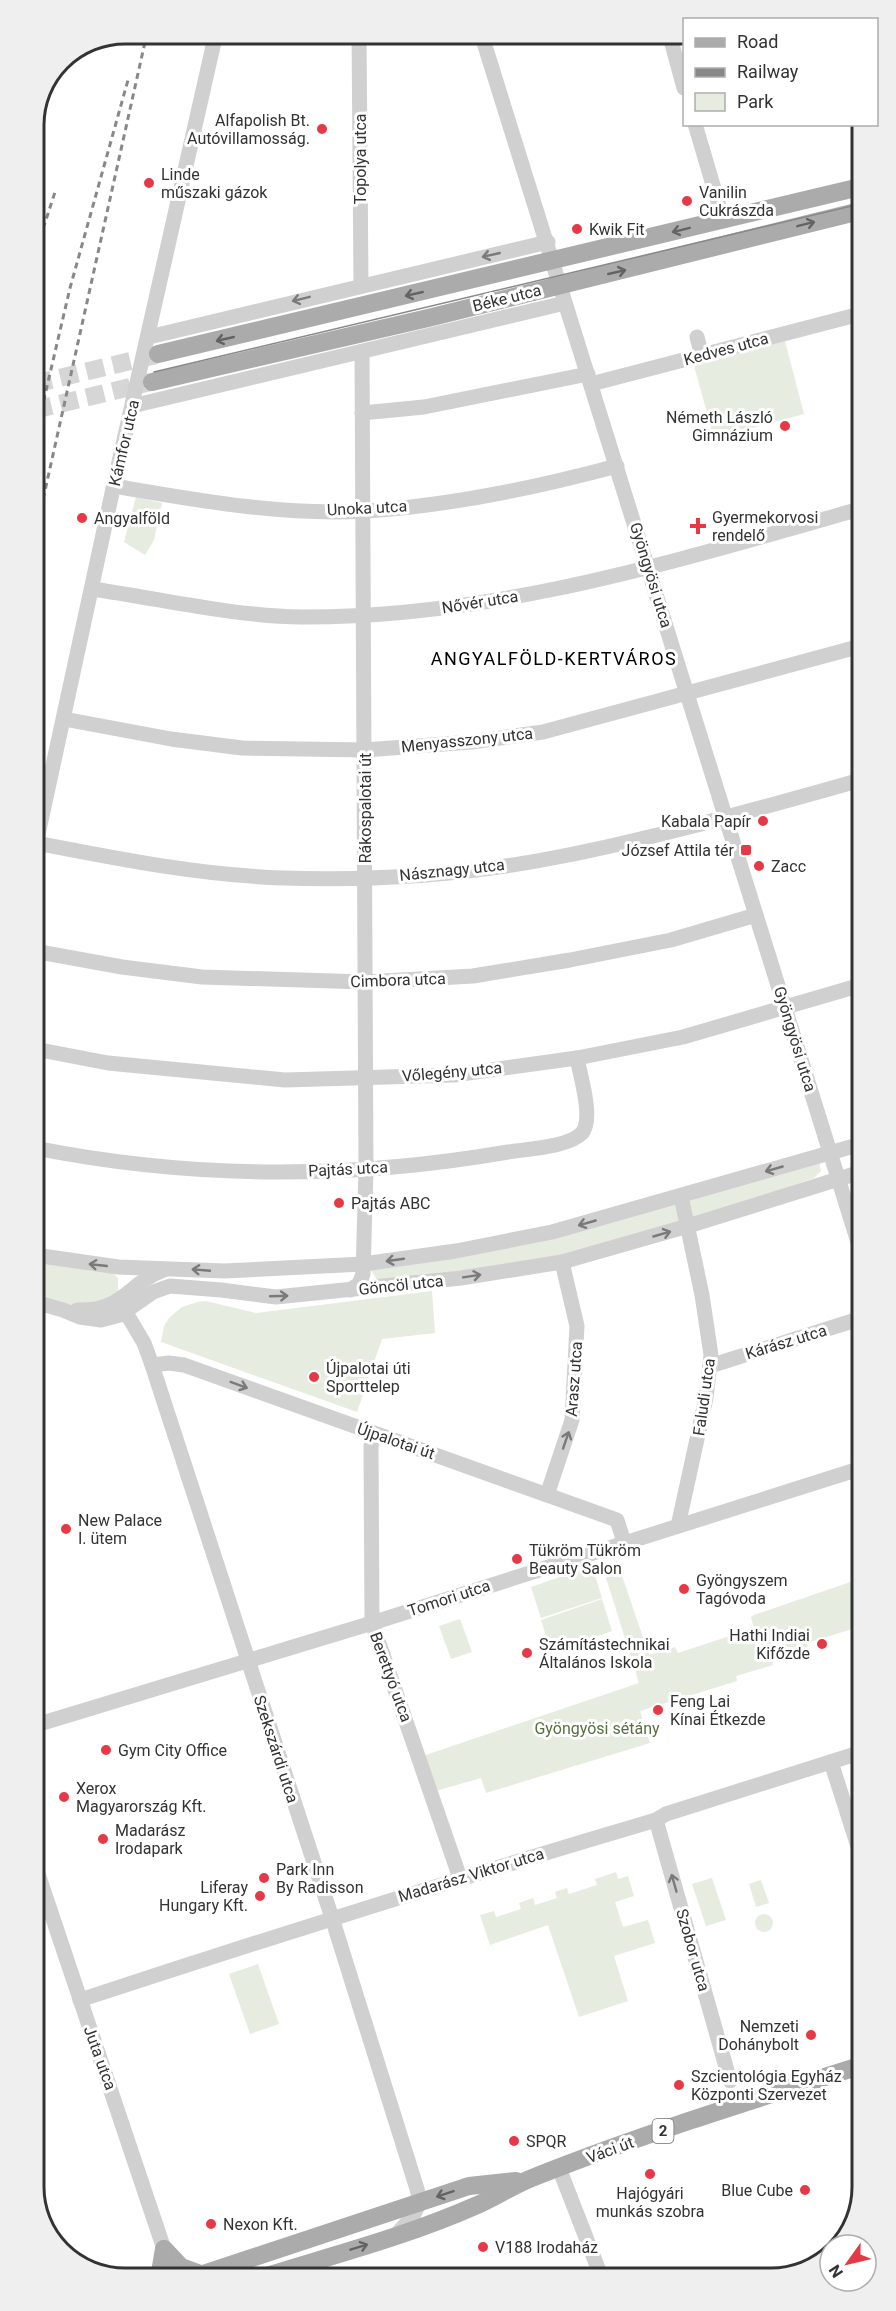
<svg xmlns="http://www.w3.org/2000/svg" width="896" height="2311" font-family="Roboto,sans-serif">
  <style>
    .green { fill: #e6ecdf }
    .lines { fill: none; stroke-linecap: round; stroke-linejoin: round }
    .major-tunnel { stroke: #d6d6d6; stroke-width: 18; stroke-dasharray: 18 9; stroke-linecap: butt }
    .minor { stroke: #d0d0d0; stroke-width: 15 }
    .major { stroke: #ababab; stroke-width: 18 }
    .tram { stroke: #888; stroke-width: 1.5 }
    .rail { stroke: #888; stroke-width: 3; stroke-dasharray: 6 4.5; stroke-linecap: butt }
    .oneway { stroke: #636363 }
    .oneway2 { stroke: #7a7a7a }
    .poi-dot { fill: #e63946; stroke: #fff; stroke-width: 2 }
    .labels { text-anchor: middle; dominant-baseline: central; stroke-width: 6; stroke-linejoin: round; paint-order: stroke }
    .shield { fill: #fff; stroke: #707070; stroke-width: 1.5 }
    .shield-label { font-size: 15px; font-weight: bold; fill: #333 }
    .poi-label { font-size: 16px; fill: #333; stroke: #fff; text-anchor: start }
    .street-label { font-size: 16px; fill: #333; stroke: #fff }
    .park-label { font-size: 16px; fill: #56703f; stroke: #fff }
    .neighbourhood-label { font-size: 18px; letter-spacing: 1.5px; fill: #000; stroke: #fff }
    .rim { fill: none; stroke: #333; stroke-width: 3 }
  </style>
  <rect width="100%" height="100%" fill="#fff"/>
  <g class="green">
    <polygon points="785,341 804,414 714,438 694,366"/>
    <polygon points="136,497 162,503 154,540 145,555 124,542"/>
    <polygon points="819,1161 821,1171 814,1178 691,1222 686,1197"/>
    <polygon points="679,1199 685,1224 556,1260 377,1280 369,1267"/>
    <polygon points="35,1258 106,1267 118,1278 118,1291 94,1316 35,1297"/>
    <polygon points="432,1291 435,1333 382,1339 357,1412 161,1342 164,1326 169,1318 182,1307 198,1302 206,1301 256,1313"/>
    <polygon points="617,1561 649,1655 675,1647 678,1653 754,1628 751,1617 754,1615 862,1578 862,1626 807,1643 808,1649 772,1660 773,1665 736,1676 737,1681 640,1711 650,1743 486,1793 481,1778 432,1792 420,1757 639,1683 602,1565"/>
    <polygon points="592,1566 602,1598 541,1618 531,1587"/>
    <polygon points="602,1599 612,1631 551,1652 541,1620"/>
    <polygon points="460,1619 472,1652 451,1659 439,1626"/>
    <polygon points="616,1872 618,1879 628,1876 634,1896 615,1902 623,1927 648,1920 655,1943 614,1956 628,2001 579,2017 548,1925 490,1945 480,1915 494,1911 496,1917 521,1909 519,1903 533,1898 535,1905 557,1898 555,1892 567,1888 569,1894 597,1885 595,1879"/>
    <polygon points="712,1878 726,1920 706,1926 692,1884"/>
    <polygon points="761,1880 769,1903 756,1907 749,1884"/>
    <circle cx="764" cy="1923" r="9"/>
    <polygon points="258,1964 279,2024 250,2034 229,1974"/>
  </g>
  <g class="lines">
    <g class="major-tunnel">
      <polyline points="34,384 156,355"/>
      <polyline points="34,410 151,382"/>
    </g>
    <g class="minor">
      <polyline points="359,33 361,285"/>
      <polyline points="481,33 862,1255"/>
      <polyline points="669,33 684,88"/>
      <polyline points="695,124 723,219"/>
      <polyline points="149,337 548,242"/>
      <polyline points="697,337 702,356"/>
      <polyline points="591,384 860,314"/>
      <polyline points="132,406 565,303"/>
      <polyline points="362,413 424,407 588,374"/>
      <path d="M114,486C196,500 282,516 365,511C449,506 535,488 617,466"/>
      <path d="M92,589C162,599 231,616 302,617C494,618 678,560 860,509"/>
      <polyline points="64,719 171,739 242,748 365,750 471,742 543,732 861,646"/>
      <path d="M36,843C118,859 199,875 283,878C374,881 468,875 558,857C660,837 760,808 861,780"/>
      <polyline points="34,853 112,493 216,33"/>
      <polyline points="34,951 122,967 202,977 365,982 473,976 570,960 671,940 756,915"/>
      <polyline points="35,1049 108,1063 285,1080 454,1075 577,1058 683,1037 861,985"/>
      <path d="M35,1148C191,1179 352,1179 508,1152C528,1149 569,1147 582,1133C594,1119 580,1075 577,1058"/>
      <polyline points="35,1255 118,1267 224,1271 363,1264 456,1251 552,1232 861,1144"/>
      <polyline points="350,1290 359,1284 363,1274 366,1169 362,352"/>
      <polyline points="119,1301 144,1343 152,1365 332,1918 417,2189 420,2202 413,2216 396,2235"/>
      <polyline points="35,1302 63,1310 80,1317 101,1320 120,1315 153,1292 170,1286 221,1290 276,1297 461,1278 562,1262 688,1226 861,1172"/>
      <path d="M77,1310C123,1312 128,1283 164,1270"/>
      <polyline points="152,1365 169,1363 184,1365 617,1520 624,1542"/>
      <polyline points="710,1366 862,1318"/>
      <polyline points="375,1434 371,1446 372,1623 460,1878"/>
      <polyline points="547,1495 572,1420 577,1326 562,1262"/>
      <polyline points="678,1526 706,1398 711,1355 702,1295 681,1196"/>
      <polyline points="36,1725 372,1623 862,1468"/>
      <polyline points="831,1762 862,1859"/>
      <polyline points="656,1820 730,2081"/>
      <polyline points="36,1868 164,2249"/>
      <path d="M80,2000C271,1937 463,1877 656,1820L666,1814L862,1752"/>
      <polyline points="559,2168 601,2276"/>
    </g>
    <g class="major">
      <polyline points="158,354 860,187"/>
      <polyline points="152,382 428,318 860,211"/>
      <polyline points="164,2249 181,2267 203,2275"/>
      <polyline points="194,2277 469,2186 516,2181"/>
      <path d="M263,2277C334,2255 407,2236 475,2206C494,2198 512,2186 532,2178C640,2135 752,2100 863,2065"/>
      <polyline points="159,2278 164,2249"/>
    </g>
    <polyline class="tram" points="154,372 860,204"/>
    <g class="rail">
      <polyline points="33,247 45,223 55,192"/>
      <polyline points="34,442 70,288 128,80"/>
      <polyline points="34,540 147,33"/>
    </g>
  </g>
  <defs><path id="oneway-shaft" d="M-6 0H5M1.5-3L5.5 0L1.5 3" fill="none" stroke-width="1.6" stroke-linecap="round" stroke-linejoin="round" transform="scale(1.5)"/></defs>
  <g class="oneway">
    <use href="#oneway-shaft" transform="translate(806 224) rotate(-14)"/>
    <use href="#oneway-shaft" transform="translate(681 230) rotate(166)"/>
    <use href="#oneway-shaft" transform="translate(617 272) rotate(-13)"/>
    <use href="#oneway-shaft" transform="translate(414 294) rotate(167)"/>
    <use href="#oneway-shaft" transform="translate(225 339) rotate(167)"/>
    <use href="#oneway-shaft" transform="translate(445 2194) rotate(161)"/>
    <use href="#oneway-shaft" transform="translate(359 2247) rotate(-17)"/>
  </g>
  <g class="oneway2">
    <use href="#oneway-shaft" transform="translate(491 255) rotate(167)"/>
    <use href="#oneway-shaft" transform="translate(301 299) rotate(166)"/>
    <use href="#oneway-shaft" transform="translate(774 1169) rotate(164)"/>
    <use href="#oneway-shaft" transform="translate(587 1223) rotate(164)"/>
    <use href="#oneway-shaft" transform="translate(662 1234) rotate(-16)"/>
    <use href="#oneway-shaft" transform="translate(395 1260) rotate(172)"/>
    <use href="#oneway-shaft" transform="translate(98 1265) rotate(-174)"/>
    <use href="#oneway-shaft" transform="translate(201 1270) rotate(-175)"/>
    <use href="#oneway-shaft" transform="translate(472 1276) rotate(-9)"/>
    <use href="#oneway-shaft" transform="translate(279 1296) rotate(-2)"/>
    <use href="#oneway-shaft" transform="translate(239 1385) rotate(20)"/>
    <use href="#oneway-shaft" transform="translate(566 1440) rotate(-71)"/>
    <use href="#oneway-shaft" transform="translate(674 1883) rotate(-106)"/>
  </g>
  <g class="poi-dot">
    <circle cx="322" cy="129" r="6"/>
    <circle cx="149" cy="183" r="6"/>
    <circle cx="687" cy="201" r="6"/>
    <circle cx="577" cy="229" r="6"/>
    <circle cx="785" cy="426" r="6"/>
    <circle cx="82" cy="518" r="6"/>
    <path d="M695 517h6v6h6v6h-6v6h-6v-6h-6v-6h6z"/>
    <circle cx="763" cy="821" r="6"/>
    <rect x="740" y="844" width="12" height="12" rx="3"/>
    <circle cx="759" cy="866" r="6"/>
    <circle cx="339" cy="1203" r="6"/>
    <circle cx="314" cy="1377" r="6"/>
    <circle cx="66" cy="1529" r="6"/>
    <circle cx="517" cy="1559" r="6"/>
    <circle cx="684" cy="1589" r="6"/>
    <circle cx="822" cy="1644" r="6"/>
    <circle cx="527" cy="1653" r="6"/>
    <circle cx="658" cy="1710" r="6"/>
    <circle cx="106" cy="1750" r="6"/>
    <circle cx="64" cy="1797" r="6"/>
    <circle cx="103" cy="1839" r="6"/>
    <circle cx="264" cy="1878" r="6"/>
    <circle cx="260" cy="1896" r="6"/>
    <circle cx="811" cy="2035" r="6"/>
    <circle cx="679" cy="2085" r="6"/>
    <circle cx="514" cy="2141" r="6"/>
    <circle cx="650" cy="2174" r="6"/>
    <circle cx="805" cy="2190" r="6"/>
    <circle cx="211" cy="2224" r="6"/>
    <circle cx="483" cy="2247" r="6"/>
  </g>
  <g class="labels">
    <rect class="shield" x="652.5" y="2119" width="21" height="24" rx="4.5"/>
    <g class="shield-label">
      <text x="663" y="2131">2</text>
    </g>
    <g class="poi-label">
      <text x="310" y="120" text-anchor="end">Alfapolish Bt.<tspan x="310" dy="18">Autóvillamosság.</tspan></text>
      <text x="161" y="174">Linde<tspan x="161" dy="18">műszaki gázok</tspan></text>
      <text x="699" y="192">Vanilin<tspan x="699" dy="18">Cukrászda</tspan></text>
      <text x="589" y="229">Kwik Fit</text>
      <text x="773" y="417" text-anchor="end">Németh László<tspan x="773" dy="18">Gimnázium</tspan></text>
      <text x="712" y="517">Gyermekorvosi<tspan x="712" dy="18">rendelő</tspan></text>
      <text x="94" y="518">Angyalföld</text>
      <text x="751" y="821" text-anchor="end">Kabala Papír</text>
      <text x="734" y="850" text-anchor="end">József Attila tér</text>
      <text x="771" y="866">Zacc</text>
      <text x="351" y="1203">Pajtás ABC</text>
      <text x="326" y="1368">Újpalotai úti<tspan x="326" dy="18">Sporttelep</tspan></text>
      <text x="78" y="1520">New Palace<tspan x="78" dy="18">I. ütem</tspan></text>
      <text x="529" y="1550">Tükröm Tükröm<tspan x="529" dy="18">Beauty Salon</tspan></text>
      <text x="696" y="1580">Gyöngyszem<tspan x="696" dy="18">Tagóvoda</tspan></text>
      <text x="810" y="1635" text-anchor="end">Hathi Indiai<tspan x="810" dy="18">Kifőzde</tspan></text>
      <text x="539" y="1644">Számítástechnikai<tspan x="539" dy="18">Általános Iskola</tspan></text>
      <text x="670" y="1701">Feng Lai<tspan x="670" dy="18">Kínai Étkezde</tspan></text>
      <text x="118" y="1750">Gym City Office</text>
      <text x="76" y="1788">Xerox<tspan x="76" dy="18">Magyarország Kft.</tspan></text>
      <text x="115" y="1830">Madarász<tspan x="115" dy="18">Irodapark</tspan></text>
      <text x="276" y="1869">Park Inn<tspan x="276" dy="18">By Radisson</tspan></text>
      <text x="248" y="1887" text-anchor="end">Liferay<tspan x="248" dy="18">Hungary Kft.</tspan></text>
      <text x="799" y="2026" text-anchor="end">Nemzeti<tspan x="799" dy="18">Dohánybolt</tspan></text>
      <text x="691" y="2076">Szcientológia Egyház<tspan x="691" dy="18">Központi Szervezet</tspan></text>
      <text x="526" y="2141">SPQR</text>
      <text x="793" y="2190" text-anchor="end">Blue Cube</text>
      <text x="650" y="2193" text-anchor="middle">Hajógyári<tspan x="650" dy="18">munkás szobra</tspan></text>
      <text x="223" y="2224">Nexon Kft.</text>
      <text x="495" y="2247">V188 Irodaház</text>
    </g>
    <g class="street-label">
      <text transform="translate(360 159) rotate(-90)">Topolya utca</text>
      <text transform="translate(507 298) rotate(-14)">Béke utca</text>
      <text transform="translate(726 349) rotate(-15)">Kedves utca</text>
      <text transform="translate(124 443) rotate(-77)">Kámfor utca</text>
      <text transform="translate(367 508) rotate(-3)">Unoka utca</text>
      <text transform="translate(651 575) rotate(73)">Gyöngyösi utca</text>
      <text transform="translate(480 602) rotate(-9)">Nővér utca</text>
      <text transform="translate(467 740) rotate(-6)">Menyasszony utca</text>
      <text transform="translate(365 808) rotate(-90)">Rákospalotai út</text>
      <text transform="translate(452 870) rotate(-6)">Násznagy utca</text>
      <text transform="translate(398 980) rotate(-2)">Cimbora utca</text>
      <text transform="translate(795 1039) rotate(73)">Gyöngyösi utca</text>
      <text transform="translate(452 1072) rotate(-5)">Vőlegény utca</text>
      <text transform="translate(348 1169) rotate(-3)">Pajtás utca</text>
      <text transform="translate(401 1285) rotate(-6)">Göncöl utca</text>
      <text transform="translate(786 1342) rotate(-17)">Kárász utca</text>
      <text transform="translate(574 1379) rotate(-86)">Arasz utca</text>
      <text transform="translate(704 1397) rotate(-82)">Faludi utca</text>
      <text transform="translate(396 1441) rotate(19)">Újpalotai út</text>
      <text transform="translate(449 1598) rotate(-18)">Tomori utca</text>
      <text transform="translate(391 1677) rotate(70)">Berettyó utca</text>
      <text transform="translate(276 1749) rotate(72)">Szekszárdi utca</text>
      <text transform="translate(471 1875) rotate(-17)">Madarász Viktor utca</text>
      <text transform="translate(693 1950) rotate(74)">Szobor utca</text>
      <text transform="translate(100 2058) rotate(70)">Juta utca</text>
      <text transform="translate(610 2150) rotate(-20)">Váci út</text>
    </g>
    <g class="park-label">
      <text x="597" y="1728">Gyöngyösi sétány</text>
    </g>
    <g class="neighbourhood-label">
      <text x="554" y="658">ANGYALFÖLD-KERTVÁROS</text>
    </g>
  </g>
  <path d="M0 0H896V2311H0ZM125 44H771A81 81 0 0 1 852 125V2187A81 81 0 0 1 771 2268H125A81 81 0 0 1 44 2187V125A81 81 0 0 1 125 44Z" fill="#efefef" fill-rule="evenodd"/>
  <path class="rim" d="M125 44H771A81 81 0 0 1 852 125V2187A81 81 0 0 1 771 2268H125A81 81 0 0 1 44 2187V125A81 81 0 0 1 125 44Z"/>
  <rect x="683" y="18" width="195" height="108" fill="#ffffff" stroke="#adadad" stroke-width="1.5"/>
  <rect x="695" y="38" width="30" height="9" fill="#ababab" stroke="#adadad" stroke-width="1.5"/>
  <text x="737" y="48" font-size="18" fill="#333333">Road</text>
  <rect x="695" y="68" width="30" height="9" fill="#888888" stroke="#adadad" stroke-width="1.5"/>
  <text x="737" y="78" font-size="18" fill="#333333">Railway</text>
  <rect x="695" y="93" width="30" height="18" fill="#e6ecdf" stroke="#adadad" stroke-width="1.5"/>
  <text x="737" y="108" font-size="18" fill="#333333">Park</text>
  <g transform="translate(848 2263) rotate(236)"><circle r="28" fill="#ffffff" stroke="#adadad" stroke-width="1.5"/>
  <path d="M0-4.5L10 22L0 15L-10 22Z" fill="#e63946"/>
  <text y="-9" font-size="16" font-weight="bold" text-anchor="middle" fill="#333333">N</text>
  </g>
</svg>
